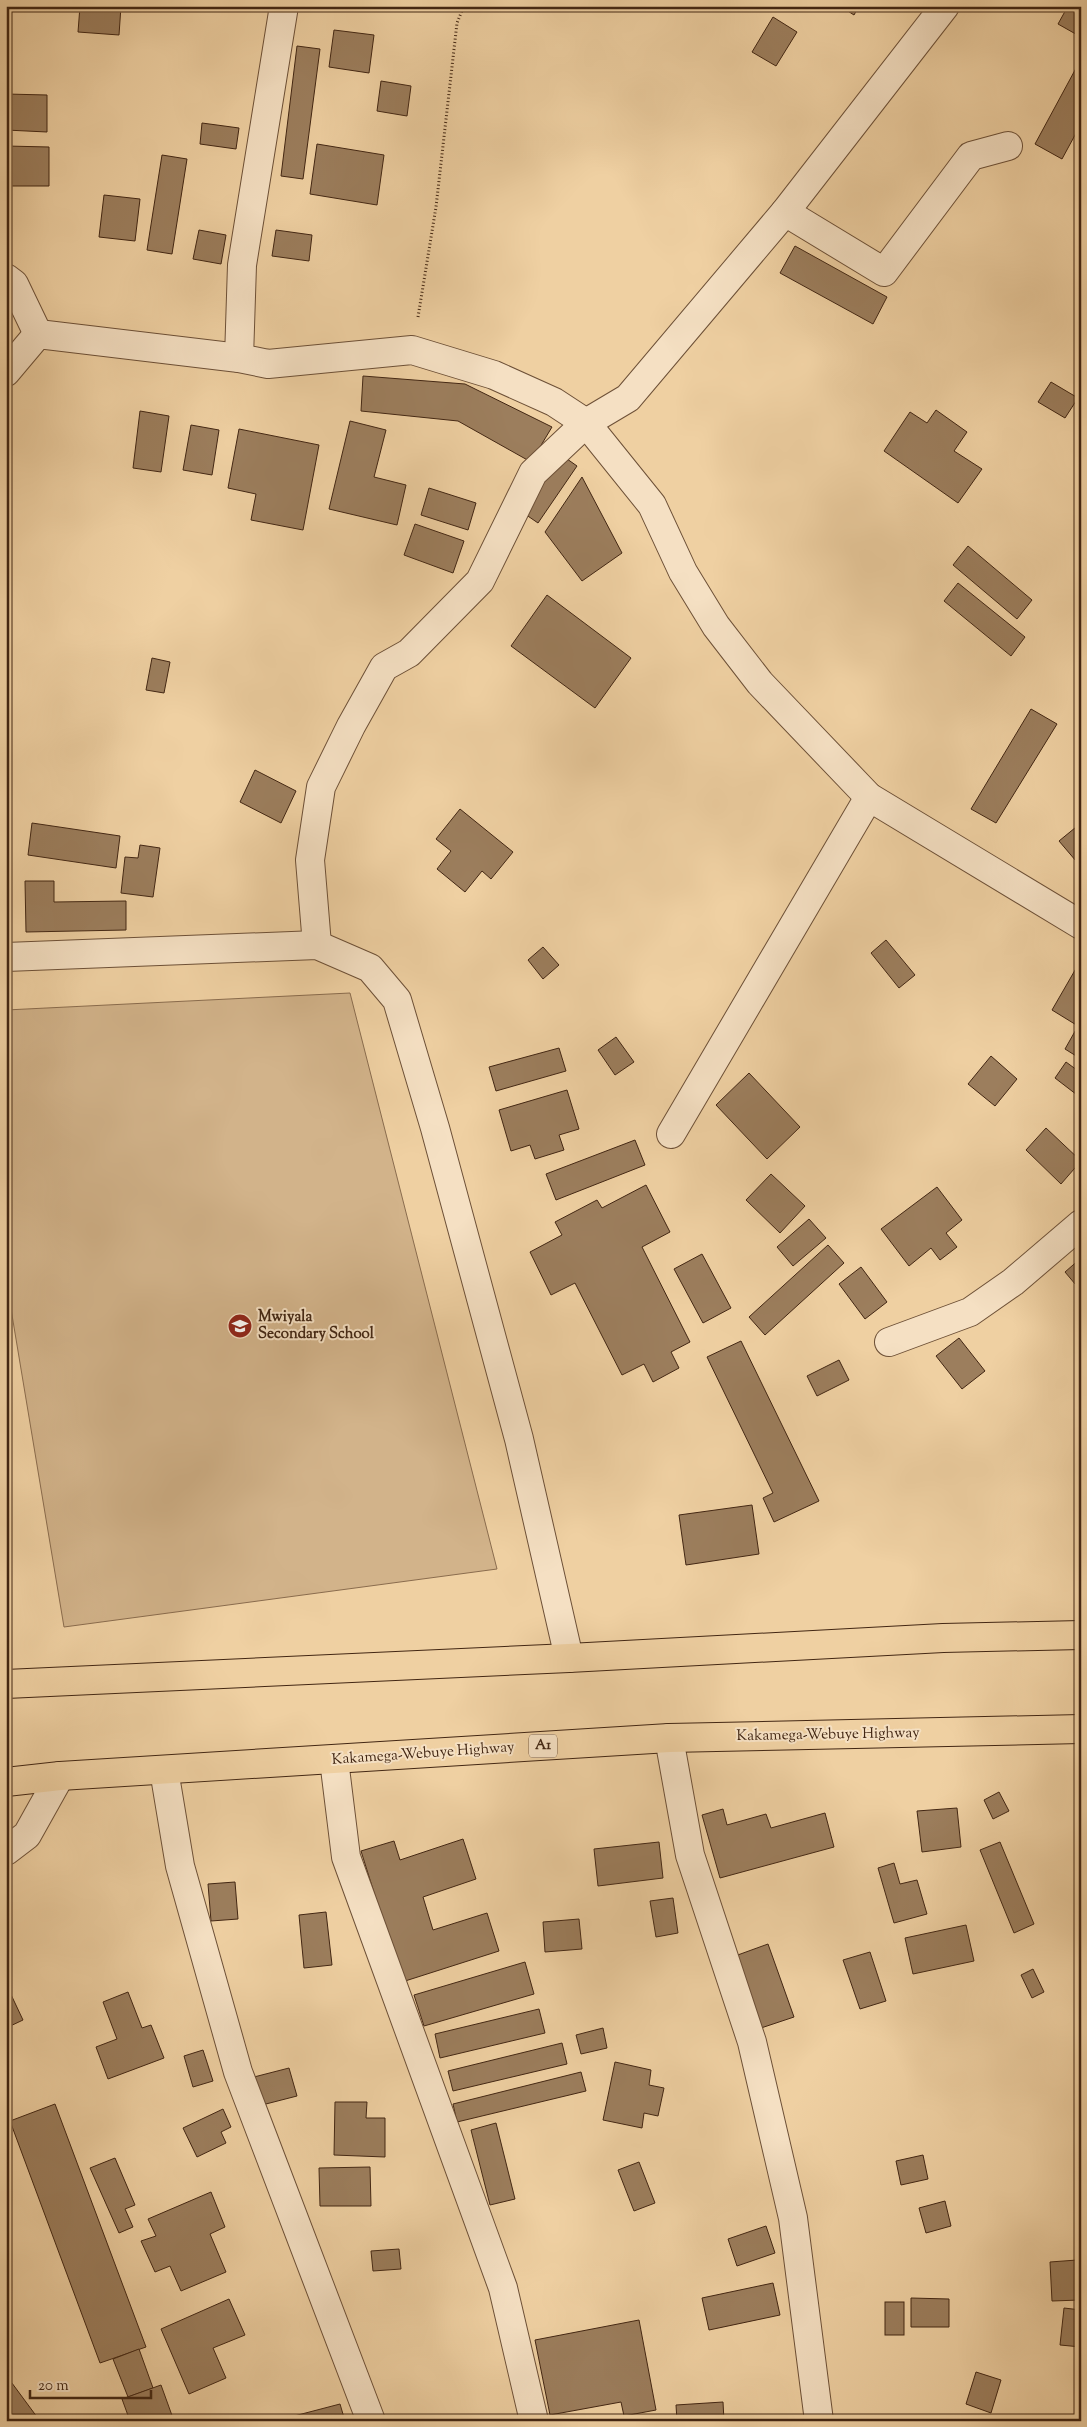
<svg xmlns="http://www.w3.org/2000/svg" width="1087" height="2427" font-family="'Sorts Mill Goudy',serif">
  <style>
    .green { fill: #d2b38a; stroke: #8a6c4e }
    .building { fill: #9c7e5d; stroke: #422613 }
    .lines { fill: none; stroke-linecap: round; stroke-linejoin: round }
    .minor-casing { stroke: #6d5037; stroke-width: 30 }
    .highway-casing { stroke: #422613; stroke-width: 30 }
    .path { stroke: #422613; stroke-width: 3; stroke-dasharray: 1 2.5; stroke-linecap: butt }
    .minor { stroke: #f5e0c3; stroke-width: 28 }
    .highway { stroke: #efd0a2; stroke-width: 28 }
    .labels { text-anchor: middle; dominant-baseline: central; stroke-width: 4; stroke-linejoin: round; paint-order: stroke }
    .shield { fill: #f5e0c3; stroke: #785e48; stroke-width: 1 }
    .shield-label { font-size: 14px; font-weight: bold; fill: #422613 }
    .poi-label { font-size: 15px; font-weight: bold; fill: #422613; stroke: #f5e0c3; text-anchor: start }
    .street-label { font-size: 15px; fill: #422613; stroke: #f5e0c3 }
  </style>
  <rect width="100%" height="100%" fill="#efd0a2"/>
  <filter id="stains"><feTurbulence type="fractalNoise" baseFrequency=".004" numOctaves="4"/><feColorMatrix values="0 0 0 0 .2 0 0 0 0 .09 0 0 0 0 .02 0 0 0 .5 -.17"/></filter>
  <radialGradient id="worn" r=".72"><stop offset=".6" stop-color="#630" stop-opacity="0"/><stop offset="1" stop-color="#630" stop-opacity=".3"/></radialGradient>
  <polygon class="green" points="350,993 497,1569 64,1627 6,1279 6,1010"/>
  <g class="building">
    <polygon points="80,6 121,6 119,35 78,32"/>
    <polygon points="840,6 859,6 854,15"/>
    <polygon points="1068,6 1081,6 1081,37 1058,24"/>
    <polygon points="773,17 797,32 776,66 752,52"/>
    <polygon points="334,30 374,35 369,73 329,67"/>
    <polygon points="297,46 320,49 303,179 281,176"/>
    <polygon points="1081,59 1081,124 1062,159 1035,144"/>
    <polygon points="381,81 411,86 407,116 377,111"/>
    <polygon points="6,94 47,95 47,132 6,130"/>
    <polygon points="202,123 239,128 236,149 200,144"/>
    <polygon points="317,144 384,155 377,205 310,194"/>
    <polygon points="6,146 49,147 49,186 6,186"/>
    <polygon points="162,155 187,159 172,254 147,250"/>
    <polygon points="104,195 140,199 135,241 99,237"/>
    <polygon points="199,230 226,235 221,264 193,259"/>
    <polygon points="276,230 312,235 309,261 272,256"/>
    <polygon points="795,246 887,297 873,324 780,273"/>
    <polygon points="363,376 465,384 552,427 531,462 458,421 361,411"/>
    <polygon points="1051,382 1078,398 1065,418 1038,402"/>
    <polygon points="936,410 967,432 954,451 982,469 958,503 884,451 910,412 927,423"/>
    <polygon points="140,411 169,416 161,472 133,468"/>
    <polygon points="350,421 386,430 374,477 406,485 397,525 329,509"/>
    <polygon points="191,425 219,430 212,475 183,470"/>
    <polygon points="239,429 319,445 303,530 251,520 256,494 228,488"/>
    <polygon points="560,454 577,466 538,523 522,512"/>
    <polygon points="582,477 622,553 582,581 545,532"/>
    <polygon points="429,488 476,503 468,530 421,515"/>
    <polygon points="415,524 464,541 453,573 404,555"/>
    <polygon points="968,546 1032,600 1017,619 953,565"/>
    <polygon points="958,583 1025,637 1011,656 944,601"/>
    <polygon points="547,595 631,658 595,708 511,646"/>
    <polygon points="152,658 170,662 164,693 146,690"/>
    <polygon points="1031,709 1057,724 996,823 971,809"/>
    <polygon points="255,770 296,791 281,823 240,802"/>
    <polygon points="460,809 513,852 491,879 482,871 465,892 437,869 451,851 436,839"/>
    <polygon points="32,823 120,836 116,868 28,855"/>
    <polygon points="1081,823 1081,857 1076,861 1059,841"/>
    <polygon points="140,845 160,848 153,897 121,893 125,857 138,858"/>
    <polygon points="25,881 54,881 54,902 126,901 126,930 26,932"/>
    <polygon points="886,940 915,975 899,988 871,953"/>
    <polygon points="543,947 559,965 543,979 528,960"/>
    <polygon points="1078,965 1081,967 1081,1059 1065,1049 1078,1026 1052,1010"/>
    <polygon points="616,1037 634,1062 615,1075 598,1050"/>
    <polygon points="559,1048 566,1071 496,1091 489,1067"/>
    <polygon points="991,1056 1017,1079 995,1106 968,1084"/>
    <polygon points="1066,1062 1081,1073 1081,1098 1055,1078"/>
    <polygon points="749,1073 800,1127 767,1159 716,1105"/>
    <polygon points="567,1090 579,1129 559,1135 564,1150 535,1159 530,1145 511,1151 499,1110"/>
    <polygon points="1046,1128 1081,1161 1061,1184 1026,1150"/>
    <polygon points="635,1140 645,1165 556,1200 546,1174"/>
    <polygon points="771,1174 805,1206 780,1233 746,1200"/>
    <polygon points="646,1185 670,1232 642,1247 690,1342 671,1352 679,1368 653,1382 644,1364 622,1375 575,1283 551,1295 530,1252 562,1235 555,1222 597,1200 602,1208"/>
    <polygon points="937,1187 962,1220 946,1233 957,1247 940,1260 931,1248 909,1266 881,1229"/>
    <polygon points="809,1219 826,1238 793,1266 777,1247"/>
    <polygon points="828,1245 844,1263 765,1335 749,1317"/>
    <polygon points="702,1254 731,1308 703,1323 674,1269"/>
    <polygon points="1081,1258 1081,1291 1065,1272"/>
    <polygon points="861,1267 887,1302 865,1319 839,1284"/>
    <polygon points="959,1338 985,1371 962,1389 936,1356"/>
    <polygon points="741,1341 819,1501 774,1522 763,1498 773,1493 707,1357"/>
    <polygon points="839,1360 849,1380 817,1396 807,1376"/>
    <polygon points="752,1505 759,1554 686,1565 679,1515"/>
    <polygon points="999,1792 1009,1811 993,1819 984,1800"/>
    <polygon points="957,1808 961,1847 922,1852 917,1811"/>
    <polygon points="723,1809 727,1825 766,1814 771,1828 825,1813 834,1847 720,1878 702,1815"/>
    <polygon points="463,1839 476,1879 423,1897 433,1930 487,1913 499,1951 402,1982 361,1851 394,1841 400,1860"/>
    <polygon points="659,1842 663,1878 598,1886 594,1849"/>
    <polygon points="1000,1842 1034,1924 1014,1933 980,1850"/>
    <polygon points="894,1863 900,1884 917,1880 927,1914 894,1923 878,1868"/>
    <polygon points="235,1882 238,1919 211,1921 208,1884"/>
    <polygon points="673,1898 678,1933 656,1937 650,1901"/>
    <polygon points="326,1912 332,1965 304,1968 299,1915"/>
    <polygon points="579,1919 582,1949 545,1952 543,1922"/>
    <polygon points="966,1925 974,1961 913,1974 905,1938"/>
    <polygon points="768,1944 794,2017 761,2028 735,1956"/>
    <polygon points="870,1952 886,2001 860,2009 843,1960"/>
    <polygon points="525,1962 534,1994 424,2026 414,1995"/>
    <polygon points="1033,1969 1044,1992 1032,1998 1021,1975"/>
    <polygon points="6,1984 23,2020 6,2028"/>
    <polygon points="128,1992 142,2028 151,2025 164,2058 108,2079 96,2047 117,2039 103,2002"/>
    <polygon points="539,2009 545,2033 440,2058 435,2034"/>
    <polygon points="603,2028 607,2048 581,2054 576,2035"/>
    <polygon points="562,2043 567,2064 453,2091 448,2071"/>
    <polygon points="203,2050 213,2081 193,2087 184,2056"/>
    <polygon points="615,2062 651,2070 649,2085 664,2088 658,2116 644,2113 642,2128 603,2120"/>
    <polygon points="289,2068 297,2096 262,2105 254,2077"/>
    <polygon points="581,2072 586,2091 457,2122 453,2104"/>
    <polygon points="335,2102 367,2102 366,2118 385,2118 385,2157 334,2155"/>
    <polygon points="55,2104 146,2347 100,2363 10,2121"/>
    <polygon points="223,2109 231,2127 221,2132 226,2143 197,2157 183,2128"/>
    <polygon points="496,2123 515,2199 490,2205 471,2130"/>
    <polygon points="923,2155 928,2179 901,2185 896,2161"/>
    <polygon points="115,2158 135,2205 125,2209 133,2227 119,2233 90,2168"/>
    <polygon points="639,2162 655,2203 634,2211 618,2170"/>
    <polygon points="370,2167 371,2206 320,2206 319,2168"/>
    <polygon points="211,2192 225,2227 210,2234 226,2272 181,2291 170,2266 155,2272 141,2241 156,2236 148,2219"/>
    <polygon points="945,2201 951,2226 926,2233 919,2208"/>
    <polygon points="766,2226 775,2253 737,2266 728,2239"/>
    <polygon points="399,2249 401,2269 373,2271 371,2251"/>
    <polygon points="1077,2260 1080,2300 1052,2301 1050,2262"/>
    <polygon points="773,2283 780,2315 709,2330 702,2298"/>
    <polygon points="911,2298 949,2299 949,2327 911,2327"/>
    <polygon points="229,2299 245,2335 213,2348 226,2378 189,2394 161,2329"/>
    <rect x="885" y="2302" width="19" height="33"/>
    <polygon points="1064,2308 1081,2310 1081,2347 1060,2345"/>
    <polygon points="639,2320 656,2410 624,2416 621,2402 550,2415 535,2340"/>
    <polygon points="139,2349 153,2388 128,2397 113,2359"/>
    <polygon points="976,2372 1001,2380 991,2413 966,2404"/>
    <polygon points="6,2375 40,2421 6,2421"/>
    <polygon points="161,2385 174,2421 130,2421 122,2399"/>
    <polygon points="723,2402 724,2421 677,2421 676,2405"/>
    <polygon points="340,2404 345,2421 275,2421"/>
  </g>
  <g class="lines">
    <defs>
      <g id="minor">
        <polyline points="785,212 884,272 971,156 1008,146"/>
        <polyline points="6,278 14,284 38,334"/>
        <polyline points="239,358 242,265 284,6"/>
        <polyline points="6,372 38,334 239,358 268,364 412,350 494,375 554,402 586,423 652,505 683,572 716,626 760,683 869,797 1081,925"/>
        <polyline points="317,945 310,860 321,787 351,726 384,667 409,653 480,581 533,473 586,423 628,398 785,212 945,6"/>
        <polyline points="6,957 317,945 370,968 397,1000 435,1128 519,1439 569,1658"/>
        <polyline points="671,1134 869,797"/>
        <polyline points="889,1342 970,1312 1013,1282 1081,1224"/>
        <polyline points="669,1738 690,1855 752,2042 793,2218 819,2421"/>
        <polyline points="334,1760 346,1857 503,2288 534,2421"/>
        <polyline points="164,1770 180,1866 238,2072 371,2421"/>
        <polyline points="6,1851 27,1835 60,1776"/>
      </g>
      <g id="highway">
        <polyline points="6,1684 569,1658 943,1638 1081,1635"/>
        <polyline points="6,1782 60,1776 669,1738 1081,1729"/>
      </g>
    </defs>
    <use href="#minor" class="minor-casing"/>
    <use href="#highway" class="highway-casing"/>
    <polyline class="path" points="418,317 436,207 457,23 464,6"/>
    <use href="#minor" class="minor"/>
    <use href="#highway" class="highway"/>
  </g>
  <defs>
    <symbol id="school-disc" viewBox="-11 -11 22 22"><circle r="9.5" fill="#8f2418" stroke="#f5e0c3"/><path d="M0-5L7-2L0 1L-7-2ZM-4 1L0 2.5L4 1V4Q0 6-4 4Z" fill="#fff"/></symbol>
  </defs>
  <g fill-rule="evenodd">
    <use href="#school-disc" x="226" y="1312" width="28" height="28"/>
  </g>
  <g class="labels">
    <rect class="shield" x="529" y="1734.5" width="28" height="23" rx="4"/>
    <g class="shield-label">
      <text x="543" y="1746">A1</text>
    </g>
    <g class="poi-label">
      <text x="258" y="1317">Mwiyala<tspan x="258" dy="17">Secondary School</tspan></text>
    </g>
    <g class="street-label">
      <text transform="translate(828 1735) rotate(-1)">Kakamega-Webuye Highway</text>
      <text transform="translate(423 1754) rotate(-4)">Kakamega-Webuye Highway</text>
    </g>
  </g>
  <rect width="1087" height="2427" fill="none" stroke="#efd0a2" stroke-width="25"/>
  <rect x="8" y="8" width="1072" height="2412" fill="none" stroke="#422613" stroke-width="2.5"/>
  <rect x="12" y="12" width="1062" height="2402" fill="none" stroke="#422613"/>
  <path d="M30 2390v8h121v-8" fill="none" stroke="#422613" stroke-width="2.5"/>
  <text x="38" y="2390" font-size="15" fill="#422613" stroke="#f5e0c3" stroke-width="4" paint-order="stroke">20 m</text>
  <rect width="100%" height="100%" filter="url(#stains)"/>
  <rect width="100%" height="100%" fill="url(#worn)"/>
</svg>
